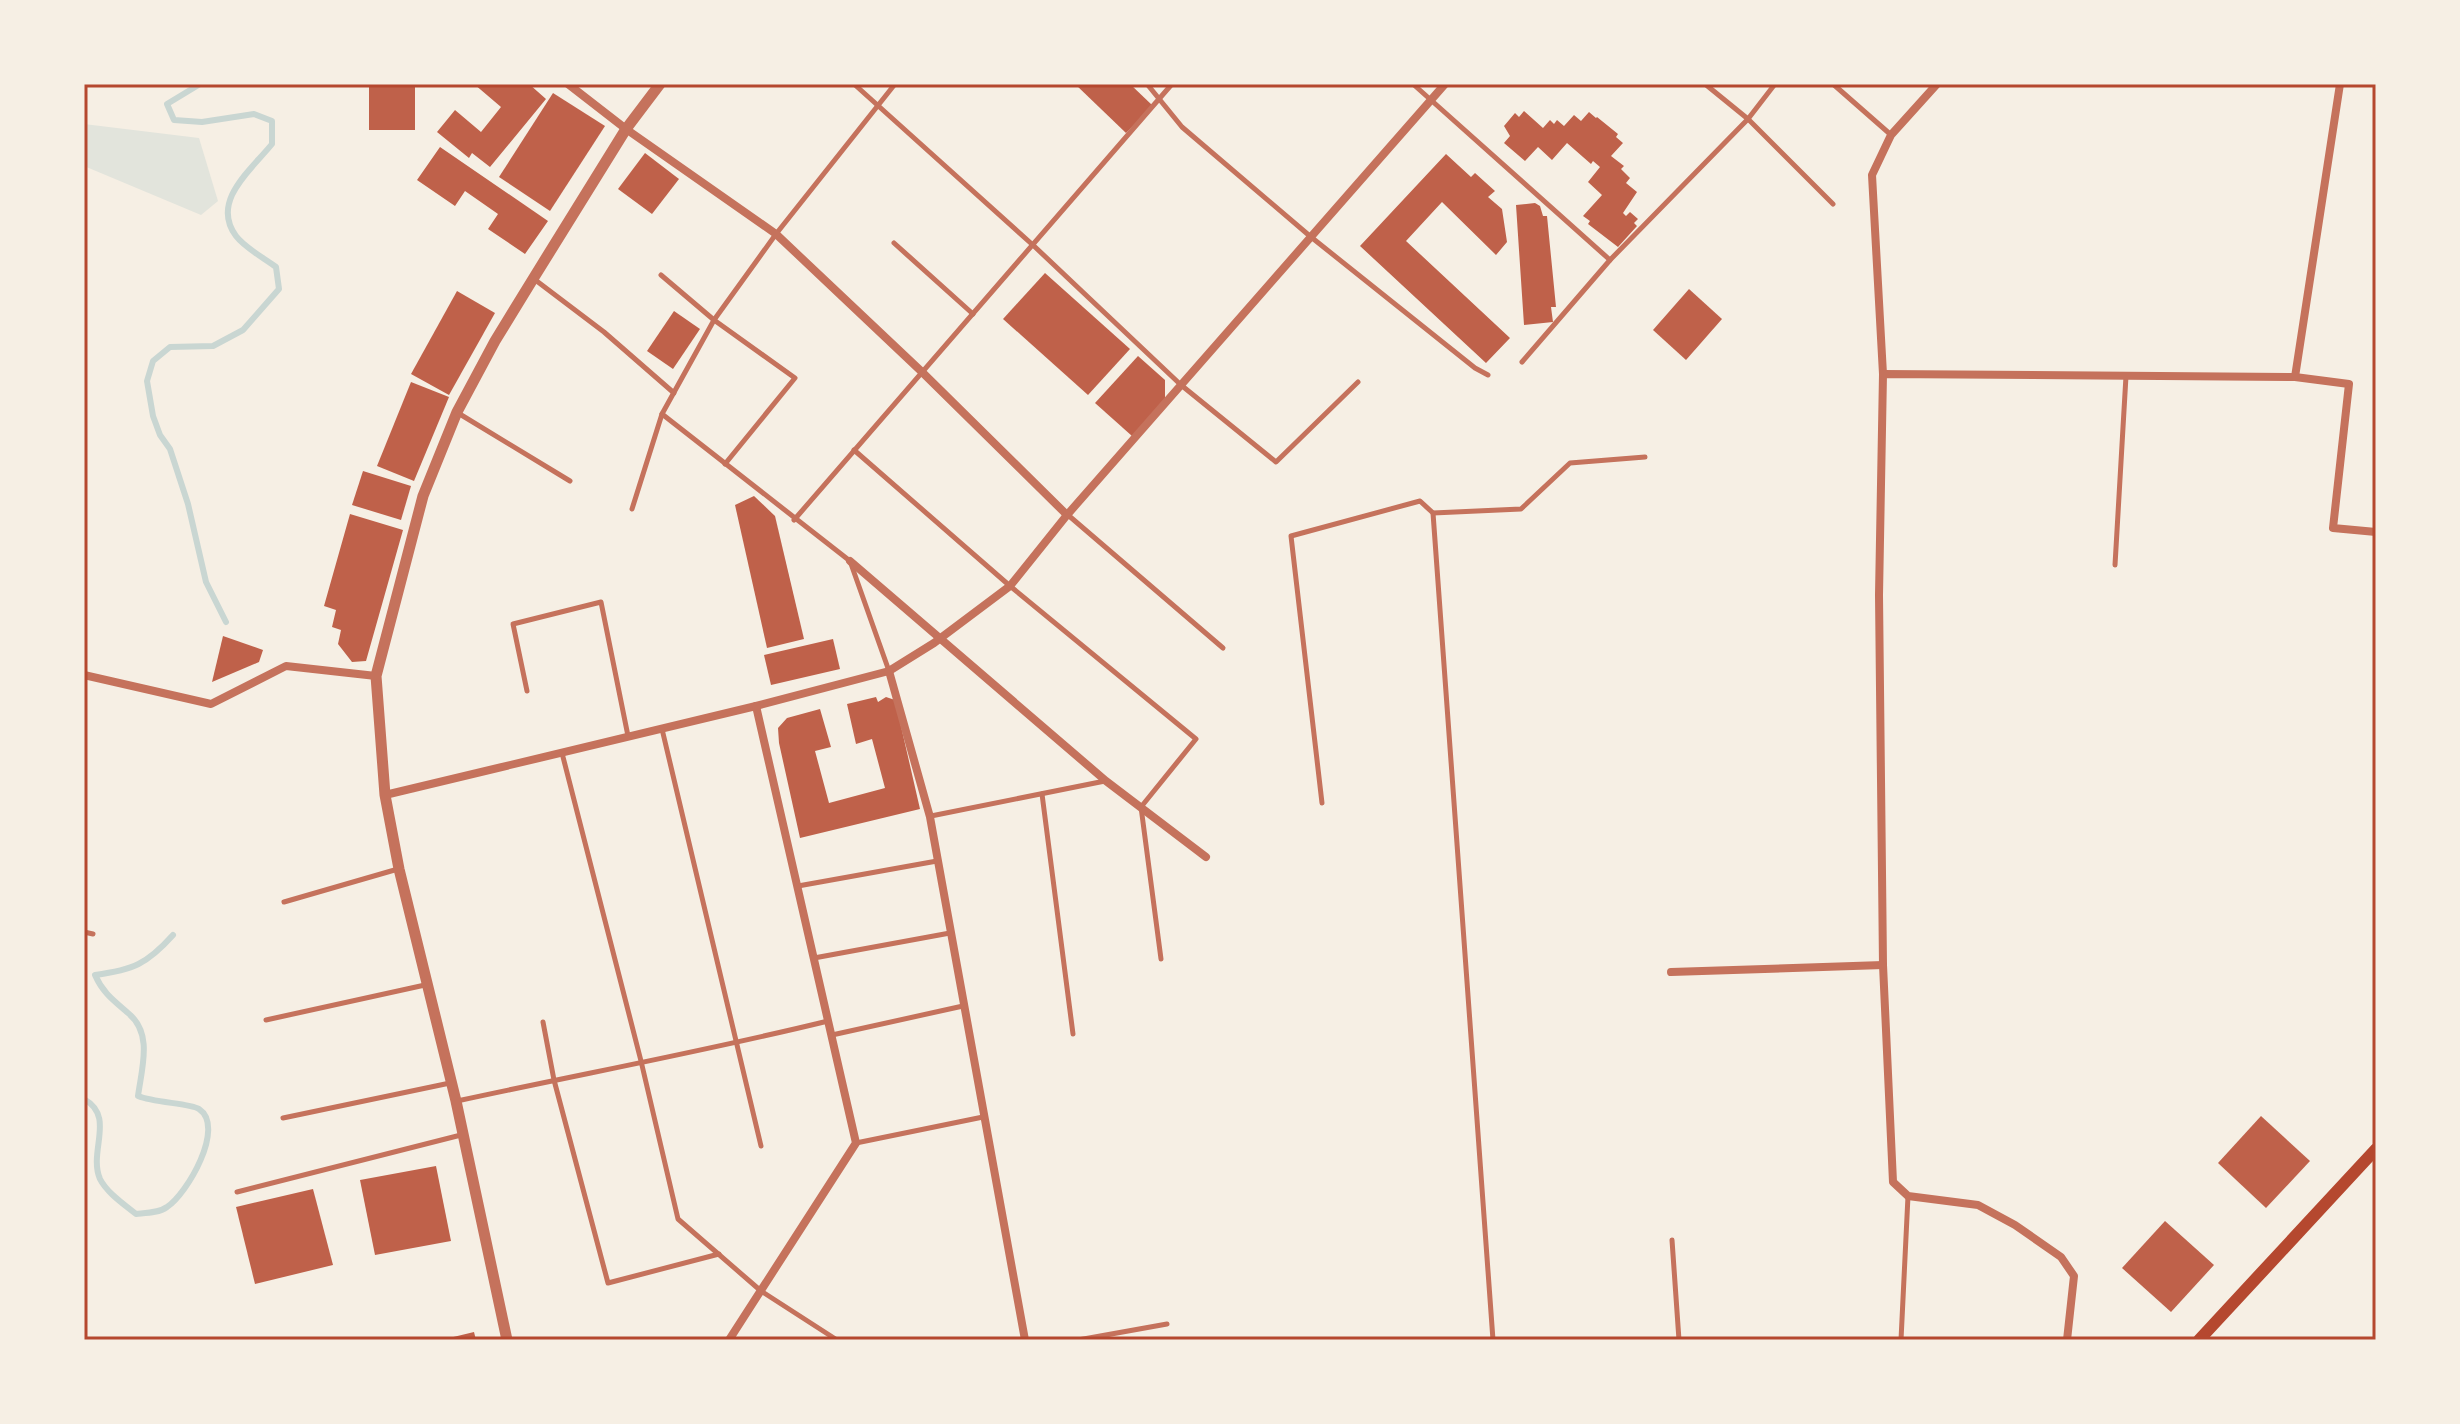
<svg xmlns="http://www.w3.org/2000/svg" width="2460" height="1424" font-family="'Source Serif 4',serif">
  <style>
    .green { fill: #e2e4dc }
    .lines { fill: none; stroke-linecap: round; stroke-linejoin: round }
    .stream { stroke: #c9d6d2; stroke-width: 6 }
    .building { fill: #bf614a }
    .service { stroke: #c5725c; stroke-width: 5 }
    .minor { stroke: #c5725c; stroke-width: 8 }
    .tertiary { stroke: #c5725c; stroke-width: 11 }
    .secondary { stroke: #b5482f; stroke-width: 12 }
    .neatline { fill: none; stroke: #b5482f; stroke-width: 3 }
  </style>
  <rect width="100%" height="100%" fill="#f6efe4"/>
  <polygon class="green" points="84,124 199,138 218,201 201,215 84,166"/>
  <g class="lines">
    <g class="stream">
      <path d="M200,84L167,104L174,120L202,122L254,114L272,121V144C252,169 210,201 236,236C245,248 264,258 276,267L279,289L243,330L213,346L170,347L153,361L147,381L153,416L160,435L170,449L188,504L206,582L226,622"/>
      <path d="M84,1099C116,1117 88,1151 100,1179C107,1193 125,1205 136,1214C146,1213 159,1213 167,1207C187,1194 226,1127 199,1109C190,1103 155,1103 138,1096C142,1067 153,1033 128,1013C113,1000 103,993 95,975C133,970 147,964 173,935"/>
    </g>
  </g>
  <g class="building">
    <rect x="369" y="84" width="46" height="46"/>
    <polygon points="474,84 529,84 546,99 490,167 472,153 469,158 437,132 455,110 481,132 501,107"/>
    <polygon points="1075,84 1130,84 1153,106 1126,133"/>
    <polygon points="553,93 605,126 550,211 499,177"/>
    <polygon points="1524,111 1543,128 1550,120 1554,124 1557,120 1564,126 1574,115 1581,121 1589,112 1596,118 1597,117 1618,134 1616,137 1623,143 1611,156 1624,166 1621,169 1630,178 1626,183 1637,192 1623,213 1626,216 1630,212 1638,219 1634,223 1637,226 1618,247 1588,224 1590,221 1583,216 1602,195 1588,182 1600,167 1593,161 1591,164 1567,143 1552,160 1538,147 1525,161 1504,143 1510,136 1504,126 1515,113 1519,117"/>
    <polygon points="440,147 548,221 525,254 488,229 498,214 465,191 455,206 417,180"/>
    <polygon points="645,153 679,179 652,214 618,189"/>
    <polygon points="1446,154 1471,177 1475,173 1495,191 1488,197 1502,209 1507,242 1496,255 1442,202 1406,241 1510,338 1486,363 1360,246"/>
    <polygon points="1535,203 1540,206 1543,216 1547,216 1556,307 1551,307 1553,322 1524,325 1516,205"/>
    <polygon points="1045,273 1130,349 1088,395 1003,319"/>
    <polygon points="1689,289 1722,319 1686,360 1653,330"/>
    <polygon points="457,291 495,313 449,395 411,374"/>
    <polygon points="674,311 700,329 673,369 647,351"/>
    <polygon points="1138,356 1165,380 1165,400 1132,436 1095,403"/>
    <polygon points="411,382 449,397 414,481 377,466"/>
    <polygon points="363,471 411,486 401,520 352,505"/>
    <polygon points="754,496 775,516 804,639 767,648 735,505"/>
    <polygon points="350,514 403,530 366,661 352,662 338,644 341,630 332,627 336,610 324,606"/>
    <polygon points="223,636 263,650 259,662 212,682"/>
    <polygon points="833,639 840,669 771,685 764,655"/>
    <polygon points="876,697 878,702 886,697 895,700 920,809 800,838 779,743 778,728 787,718 820,709 831,747 815,751 829,803 885,788 872,739 856,744 847,704"/>
    <polygon points="2261,1116 2310,1161 2266,1208 2218,1163"/>
    <polygon points="436,1166 451,1241 375,1255 360,1180"/>
    <polygon points="313,1189 333,1265 255,1284 236,1207"/>
    <polygon points="2165,1221 2214,1265 2171,1312 2122,1268"/>
    <polygon points="474,1332 476,1340 445,1340 445,1339"/>
  </g>
  <g class="lines">
    <g class="service">
      <polyline points="854,84 1034,246 1181,385 1276,462 1358,382"/>
      <polyline points="1147,84 1182,127 1311,237 1475,368 1488,375"/>
      <polyline points="1413,84 1610,260"/>
      <polyline points="1705,84 1748,119 1833,204"/>
      <polyline points="1833,84 1890,134"/>
      <polyline points="894,243 973,314"/>
      <polyline points="661,275 714,320 795,378 725,464"/>
      <polyline points="534,279 604,332 674,393"/>
      <polyline points="1522,362 1610,260 1748,119 1775,84"/>
      <polyline points="458,413 570,481"/>
      <polyline points="662,414 850,561 889,671"/>
      <polyline points="854,450 1010,586 1196,739 1141,807 1161,959"/>
      <polyline points="632,509 662,414 714,320 776,234 895,84"/>
      <polyline points="1433,513 1493,1340"/>
      <polyline points="1068,515 1223,648"/>
      <polyline points="794,520 1172,84"/>
      <polyline points="2115,565 2126,376"/>
      <polyline points="527,691 513,624 601,602 628,736"/>
      <polyline points="662,729 761,1146"/>
      <polyline points="562,753 641,1061 678,1219 761,1291 837,1340"/>
      <polyline points="1042,794 1073,1034"/>
      <polyline points="1322,803 1291,536 1420,501 1433,513 1521,509 1570,463 1645,457"/>
      <polyline points="931,816 1105,781"/>
      <polyline points="798,886 937,861"/>
      <polyline points="284,902 398,869"/>
      <polyline points="84,932 93,934"/>
      <polyline points="814,958 950,933"/>
      <polyline points="266,1020 425,985"/>
      <polyline points="543,1022 554,1080 608,1283 719,1254"/>
      <polyline points="832,1035 963,1006"/>
      <path d="M457,1101C581,1074 706,1051 828,1021"/>
      <polyline points="283,1118 450,1083"/>
      <polyline points="856,1143 983,1117"/>
      <polyline points="237,1192 461,1135"/>
      <polyline points="1672,1240 1679,1340"/>
      <polyline points="1078,1340 1167,1324"/>
      <polyline points="1901,1340 1908,1196"/>
    </g>
    <g class="minor">
      <polyline points="568,84 626,129 776,234 922,372 1067,515"/>
      <polyline points="1883,374 1872,175 1891,135 1937,84"/>
      <polyline points="2295,377 2349,384 2333,528 2376,532"/>
      <polyline points="850,561 1106,781 1206,857"/>
      <polyline points="889,671 930,817 1025,1340"/>
      <polyline points="84,675 211,704 286,666 376,676"/>
      <polyline points="385,795 756,706 889,671 934,643 1010,586 1067,515 1445,84"/>
      <polyline points="1671,972 1883,965"/>
      <polyline points="729,1340 856,1143 756,706"/>
      <polyline points="2067,1340 2074,1276 2061,1257 2015,1225 1978,1205 1908,1196 1893,1182 1883,965 1879,595 1883,374 2295,377 2340,84"/>
    </g>
    <polyline class="tertiary" points="507,1340 456,1101 399,869 385,795 376,676 423,496 457,412 495,341 533,279 626,129 660,84"/>
    <polyline class="secondary" points="2199,1340 2376,1149"/>
  </g>
  <rect width="2460" height="1424" fill="none" stroke="#f6efe4" stroke-width="172"/>
  <rect x="86" y="86" width="2288" height="1252" class="neatline"/>
</svg>
